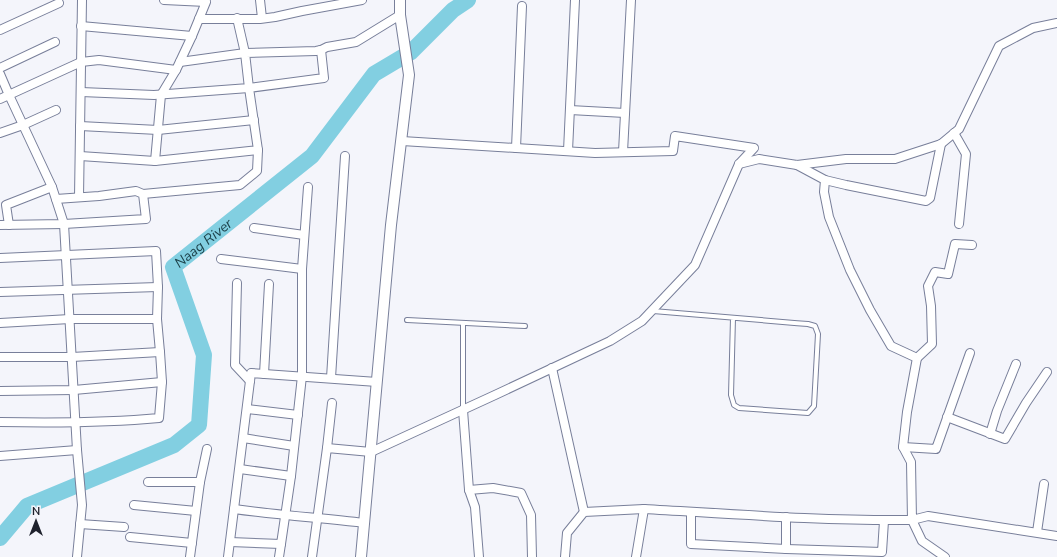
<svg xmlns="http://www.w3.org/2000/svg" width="1057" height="557" font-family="'Nunito Sans',sans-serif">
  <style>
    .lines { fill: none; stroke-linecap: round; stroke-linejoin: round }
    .river { stroke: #82cfe1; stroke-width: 16 }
    .service-casing { stroke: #787f9a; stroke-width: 6 }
    .minor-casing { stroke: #787f9a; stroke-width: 10 }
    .tertiary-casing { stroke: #787f9a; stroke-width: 12 }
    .service { stroke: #fff; stroke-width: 4 }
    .minor { stroke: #fff; stroke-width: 8 }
    .tertiary { stroke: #fff; stroke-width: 10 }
    .labels { text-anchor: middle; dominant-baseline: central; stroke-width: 3; stroke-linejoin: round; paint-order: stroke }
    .water-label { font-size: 14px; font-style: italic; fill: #1c4149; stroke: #f4f5fb }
  </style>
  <rect width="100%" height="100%" fill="#f4f5fb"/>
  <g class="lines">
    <path class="river" id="s1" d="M0,538L27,506L174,445L199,425L204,355L173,267L312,156L374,74L411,52L453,10L468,0"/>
    <defs>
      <g id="service">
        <path d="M653,311C704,315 756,320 808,324L815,326L818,334L814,406L808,413L739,408L734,405L731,395L733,318"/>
        <polyline points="407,320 525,326"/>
        <polyline points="463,410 463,323"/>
      </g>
      <g id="minor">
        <polyline points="260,0 262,18"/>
        <polyline points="199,19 260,19 275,17 302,11 362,0"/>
        <polyline points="81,26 192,36"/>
        <polyline points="0,30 59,3"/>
        <polyline points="180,62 245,53 237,18"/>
        <polyline points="0,68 55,42"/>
        <polyline points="0,74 9,95 52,187 64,224 77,450 82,505 77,557"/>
        <polyline points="81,92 154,95 249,88 245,53 316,51 321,50 327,47 356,42 400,15"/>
        <polyline points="0,99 81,62 99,60 176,70"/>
        <polyline points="570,110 625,113"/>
        <polyline points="80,126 158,130 254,120"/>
        <polyline points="0,133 23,125 56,110"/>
        <polyline points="954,133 966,154 959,224"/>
        <polyline points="516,148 522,6"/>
        <polyline points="568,151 575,0"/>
        <polyline points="623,152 631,0"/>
        <polyline points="80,156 155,161 258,150 249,88 324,78 321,50"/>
        <polyline points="155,161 161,95 176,70 192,36 206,2 164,0"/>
        <polyline points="739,164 759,159 797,165 846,159 895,159 941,144 959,129 999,46 1033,28 1057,23"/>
        <polyline points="797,165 825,180 824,192 829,217 850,270 870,310 891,346 917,358 907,412 903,447 911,462 912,520 928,516 1057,536"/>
        <polyline points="825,180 846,185 926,201 930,198 941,144"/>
        <polyline points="143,194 240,185 257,171 258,150"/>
        <polyline points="79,197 82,0"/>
        <polyline points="0,225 64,224 146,219 143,194 136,191 99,196 56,199"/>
        <polyline points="9,225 6,205 52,187"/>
        <polyline points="254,228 304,235"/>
        <path d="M0,258L156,251L158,287L157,319L160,352L162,382L159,418C106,423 53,423 0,422"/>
        <polyline points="221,259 302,269"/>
        <polyline points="237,283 235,365 250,381"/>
        <polyline points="0,292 158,287"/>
        <polyline points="0,323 70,319 157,319"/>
        <polyline points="0,357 72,357 160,352"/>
        <polyline points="917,358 932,344 931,306 928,286 935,272 948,274 955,244 972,245"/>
        <polyline points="552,368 584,512"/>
        <polyline points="264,374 269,284"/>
        <polyline points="331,378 345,156"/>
        <polyline points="0,391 74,390 162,382"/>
        <polyline points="247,409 298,415"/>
        <polyline points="463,410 469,490 475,507 479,557"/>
        <polyline points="947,417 1005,439 1026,403 1047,372"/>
        <polyline points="990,434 997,411 1016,364"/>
        <polyline points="243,438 294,446"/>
        <polyline points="903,447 936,449 970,353"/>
        <polyline points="327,448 332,403"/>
        <polyline points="0,456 77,450"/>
        <polyline points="240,469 291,476"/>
        <polyline points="148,482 200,482"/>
        <polyline points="469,490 493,488 521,493 531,515 532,557"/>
        <polyline points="134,505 196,511"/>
        <path d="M234,509C277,515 321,518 364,523"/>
        <polyline points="691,512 691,544 786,549 882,552 884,521"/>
        <polyline points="80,524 124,527"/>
        <polyline points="1037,532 1044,484"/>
        <polyline points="130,537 192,543"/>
        <polyline points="230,542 281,544 291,476 302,376 302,269 308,187"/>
        <polyline points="786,549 786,517"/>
        <polyline points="190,557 200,482 207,449"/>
        <polyline points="228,557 251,373 377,382"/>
        <polyline points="279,557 281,544"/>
        <polyline points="312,557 327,448 371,452 495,395 610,341 642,321 695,265 739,164 754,148 675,136 673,151 595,153 402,141"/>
        <polyline points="565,557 567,533 584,512 644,509"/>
        <path d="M636,557L644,509C733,514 823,521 912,520L922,541L945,557"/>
      </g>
      <polyline id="tertiary" points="361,557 391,225 409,75 400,15 400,0"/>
    </defs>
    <use href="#service" class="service-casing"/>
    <use href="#minor" class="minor-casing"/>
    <use href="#tertiary" class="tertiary-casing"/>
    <use href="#service" class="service"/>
    <use href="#minor" class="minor"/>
    <use href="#tertiary" class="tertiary"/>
  </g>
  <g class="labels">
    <g class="water-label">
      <text stroke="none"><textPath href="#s1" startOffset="435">Naag River</textPath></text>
    </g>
  </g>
  <g transform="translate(36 521)" stroke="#f4f5fb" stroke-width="3" paint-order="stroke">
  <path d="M0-3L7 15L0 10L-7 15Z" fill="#1f222d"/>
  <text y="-6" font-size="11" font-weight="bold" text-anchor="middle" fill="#1f222d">N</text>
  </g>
</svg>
